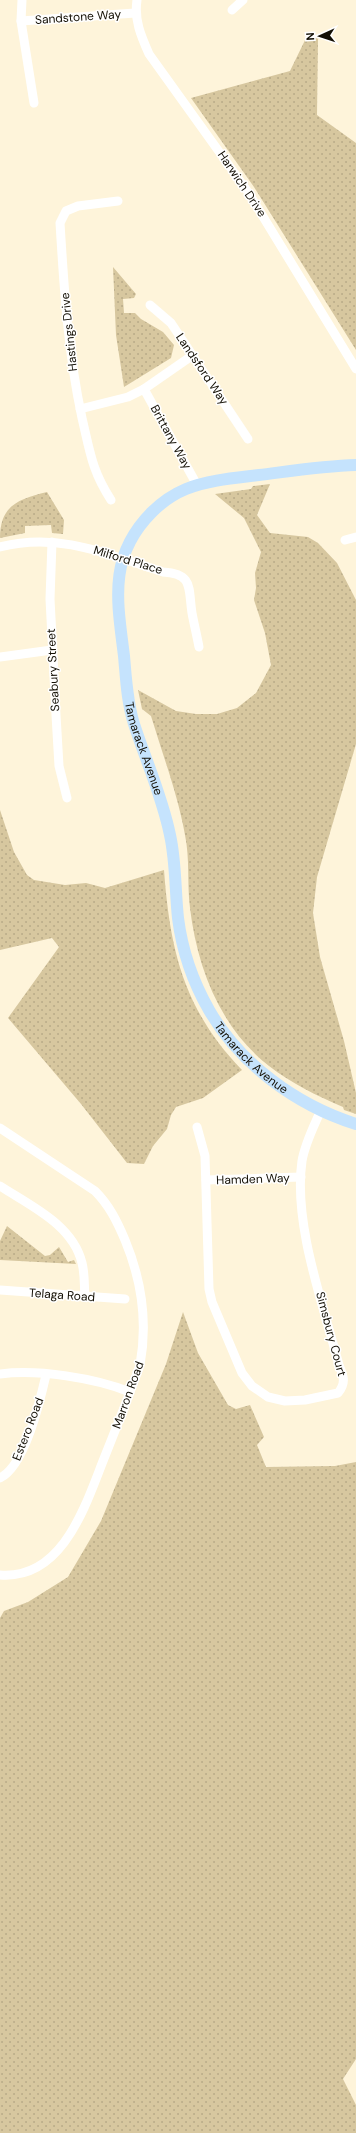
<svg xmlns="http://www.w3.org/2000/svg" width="356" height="2133" font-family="'DM Sans',sans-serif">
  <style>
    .grass { fill: url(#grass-dots) }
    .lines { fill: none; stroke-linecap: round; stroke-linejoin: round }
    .minor { stroke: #fff; stroke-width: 9 }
    .major { stroke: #c5e3fd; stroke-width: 12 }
    .labels { text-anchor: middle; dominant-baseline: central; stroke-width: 3; stroke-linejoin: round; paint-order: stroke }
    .street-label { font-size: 12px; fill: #130f04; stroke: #fff }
  </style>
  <defs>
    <pattern id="grass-dots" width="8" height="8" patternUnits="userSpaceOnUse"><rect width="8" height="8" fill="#d7c79f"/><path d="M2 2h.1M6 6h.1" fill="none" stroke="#b8aa87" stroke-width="1.8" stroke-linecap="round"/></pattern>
  </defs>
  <rect width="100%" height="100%" fill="#fef4da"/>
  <g class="grass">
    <polygon points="308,34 318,39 317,115 356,143 356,350 254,187 191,98 290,71"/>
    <polygon points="113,267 136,294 134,298 123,299 124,313 135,313 141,319 163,332 174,345 171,358 124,387 116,335"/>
    <path d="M270,484L257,515L270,533L308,537L318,543L337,563L356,600V744L317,877L313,913L320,957L344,1041L356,1093V1114L344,1110L343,1107C317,1096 291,1083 269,1066C220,1028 197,967 190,908C187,884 190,859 185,835C178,795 163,756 151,716L142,709L138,690L176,711L196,714H217L237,708L256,693L271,665L265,633L254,600L256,588L255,573L261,552L244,518L215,494L251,489L253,486Z"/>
    <path d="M47,492L64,520L63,534L52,533L51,525L25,526V533L0,538C0,505 19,499 47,492Z"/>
    <path d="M0,810L14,852L27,875L34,880L65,885L86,883L105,888L164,870C170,951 184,1010 242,1070L203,1098L176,1107L171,1115L167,1129L153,1146L144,1164L127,1163L81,1104L8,1018L59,947L52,938L0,950Z"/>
    <polygon points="7,1226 45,1256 50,1255 59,1247 68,1262 74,1260 76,1264 0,1260 0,1241"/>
    <polygon points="183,1312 198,1353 228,1405 236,1409 250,1405 264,1437 257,1445 266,1467 335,1466 356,1462 356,2059 343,2079 356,2105 356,2133 0,2133 0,1618 4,1611 28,1602 68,1577 101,1521 166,1364"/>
  </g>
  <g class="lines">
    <g class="minor">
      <polyline points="22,0 21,21 34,103"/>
      <path d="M137,0C134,20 141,36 149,54L248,192L356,369"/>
      <polyline points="232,10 243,0"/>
      <polyline points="21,21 135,13"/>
      <polyline points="150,305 171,323 248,439"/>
      <polyline points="144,389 197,485"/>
      <polyline points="80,409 128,397 144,389 193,355"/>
      <path d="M111,500C92,471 90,452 82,418C68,353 64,289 60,223L66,211L78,206L118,201"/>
      <polyline points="345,540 356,537"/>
      <polyline points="52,542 50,599 56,715 59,766 67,798"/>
      <path d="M0,547C59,532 107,554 163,572C194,574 188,588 192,613C194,624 197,636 199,647"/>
      <polyline points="0,657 52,650"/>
      <path d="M197,1127L205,1156L209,1289L212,1302L242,1373L252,1386L268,1397L285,1401L305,1400L338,1393C346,1383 344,1377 339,1365C323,1304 293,1223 302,1161C305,1143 314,1126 321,1110"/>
      <path d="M0,1128L95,1191C109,1205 117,1221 125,1240C142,1281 148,1321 140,1365C129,1396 117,1426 105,1456C86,1503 64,1580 0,1575"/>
      <polyline points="206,1180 301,1177"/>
      <path d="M0,1186C31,1206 73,1225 82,1263C85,1274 84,1286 85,1297"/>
      <polyline points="0,1290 125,1299"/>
      <path d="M0,1374C38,1369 95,1378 130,1392"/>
      <path d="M0,1478C25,1466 40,1401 46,1375"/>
    </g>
    <path class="major" id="s1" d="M356,465C323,466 291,471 259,475C235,478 209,480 186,489C174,494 161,503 152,512C108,556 117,600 124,656C126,678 127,702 134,724C146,761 162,796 170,835C176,862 175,890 178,918C182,950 193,982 209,1010C240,1064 296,1105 356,1124"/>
  </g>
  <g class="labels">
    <g class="street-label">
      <text transform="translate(78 17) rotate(-4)">Sandstone Way</text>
      <text transform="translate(242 184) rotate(56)">Harwich Drive</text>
      <text transform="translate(69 332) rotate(-96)">Hastings Drive</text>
      <text transform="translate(202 369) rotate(56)">Landsford Way</text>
      <text transform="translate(171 437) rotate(61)">Brittany Way</text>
      <text transform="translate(128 560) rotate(17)">Milford Place</text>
      <text transform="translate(53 670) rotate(-93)">Seabury Street</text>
      <text stroke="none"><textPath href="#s1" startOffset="462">Tamarack Avenue</textPath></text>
      <text stroke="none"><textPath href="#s1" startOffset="798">Tamarack Avenue</textPath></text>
      <text transform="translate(253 1179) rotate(-2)">Hamden Way</text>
      <text transform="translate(62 1295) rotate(4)">Telaga Road</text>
      <text transform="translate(331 1334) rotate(75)">Simsbury Court</text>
      <text transform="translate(128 1395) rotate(-70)">Marron Road</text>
      <text transform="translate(28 1429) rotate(-69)">Estero Road</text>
    </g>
  </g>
  <g transform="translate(320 36) rotate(267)" stroke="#ffffff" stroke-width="3" paint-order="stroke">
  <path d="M0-3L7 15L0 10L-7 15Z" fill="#130f04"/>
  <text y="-6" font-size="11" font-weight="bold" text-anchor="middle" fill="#130f04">N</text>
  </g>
</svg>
